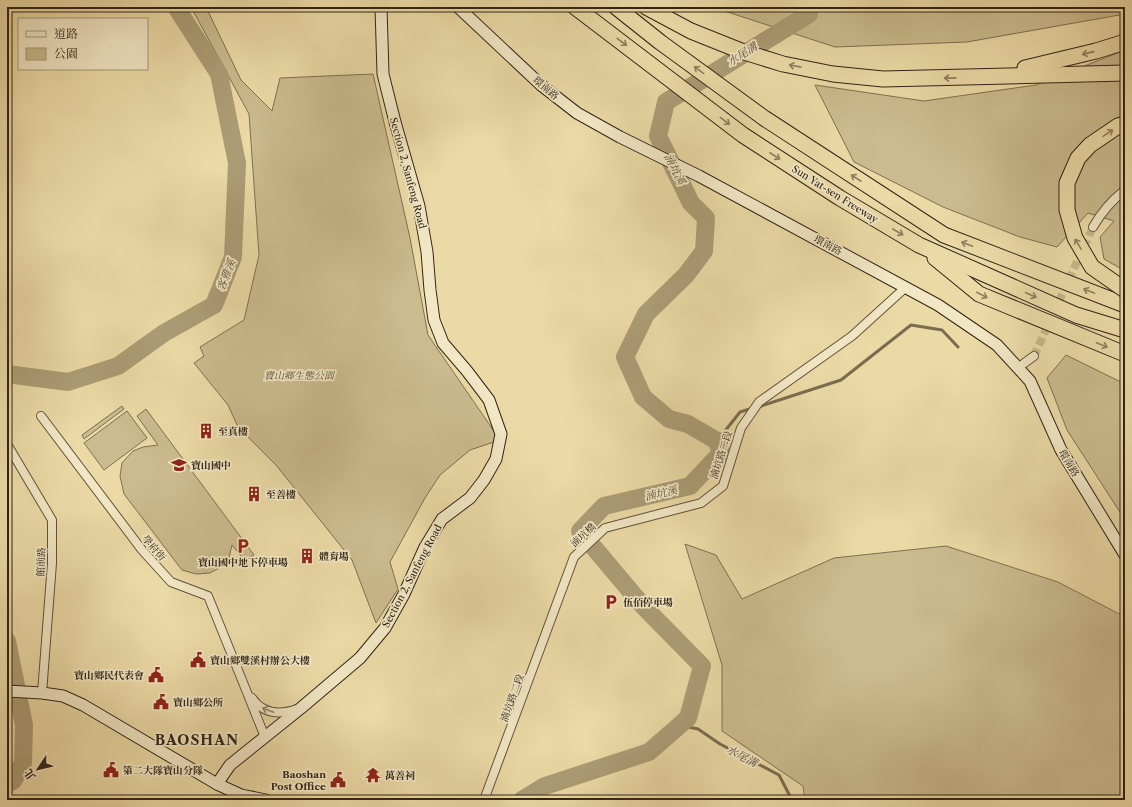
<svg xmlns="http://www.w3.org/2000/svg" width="1132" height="807" font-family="'Libre Caslon Text','Noto Serif TC',serif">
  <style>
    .green { fill: #cbbb8e; stroke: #7e7052 }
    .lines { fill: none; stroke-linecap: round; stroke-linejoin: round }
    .stream { stroke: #7b6c4f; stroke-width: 3 }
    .river { stroke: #ac9c75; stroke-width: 18 }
    .street-tunnel { stroke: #c6b689; stroke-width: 8; stroke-dasharray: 8 4; stroke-linecap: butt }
    .street-casing { stroke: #60523b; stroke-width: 10 }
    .secondary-casing { stroke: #312417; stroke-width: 13 }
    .highway-casing { stroke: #312417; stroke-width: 17 }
    .street { stroke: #f2e7c5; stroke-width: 8 }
    .secondary { stroke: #f2e7c5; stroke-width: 11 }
    .highway { stroke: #ebdaa6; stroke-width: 15 }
    .highway-bridge-casing { stroke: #312417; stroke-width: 17; stroke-linecap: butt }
    .highway-bridge { stroke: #ebdaa6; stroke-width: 15 }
    .oneway { stroke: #8e7f5e }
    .oneway2 { stroke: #92866e }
    .labels { text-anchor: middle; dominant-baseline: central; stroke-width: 3.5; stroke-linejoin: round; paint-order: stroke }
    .street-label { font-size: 10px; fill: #312417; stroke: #f2e7c5 }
    .park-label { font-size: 10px; font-style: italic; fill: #584a35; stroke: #f2e7c5 }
    .poi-label { font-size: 10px; font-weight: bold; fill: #312417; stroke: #f2e7c5; text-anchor: start }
    .water-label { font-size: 11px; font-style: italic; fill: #5c4e38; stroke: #f2e7c5 }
    .district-label { font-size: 14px; font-weight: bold; letter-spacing: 1px; fill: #312417; stroke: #f2e7c5 }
  </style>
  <rect width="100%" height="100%" fill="#ebdaa6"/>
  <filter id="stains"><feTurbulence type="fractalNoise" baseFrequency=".005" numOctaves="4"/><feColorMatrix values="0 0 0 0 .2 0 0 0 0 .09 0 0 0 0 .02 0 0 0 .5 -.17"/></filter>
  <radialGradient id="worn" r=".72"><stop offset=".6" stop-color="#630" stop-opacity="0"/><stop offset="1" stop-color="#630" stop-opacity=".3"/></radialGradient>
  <g class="green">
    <polygon points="191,7 206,7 241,80 272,111 280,78 373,74 410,238 428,335 500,440 470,450 440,475 425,498 390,562 398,589 376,623 352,560 276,465 238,427 228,405 194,363 204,356 200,347 244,320 259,255 249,114"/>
    <polygon points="712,7 1125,7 1125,14 967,42 835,47"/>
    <polygon points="1125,50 1125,271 1104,259 1100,237 1114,221 1088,213 1057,247 1020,237 943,207 854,162 815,85 924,101 1036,85"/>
    <polygon points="1066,355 1125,384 1125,520 1067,430 1047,378"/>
    <polygon points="122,406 124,409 84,439 82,435"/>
    <polygon points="146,409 254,555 245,561 232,545 229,558 221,567 210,573 196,574 182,570 124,494 120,476 122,463 133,451 143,447 158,445 137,416"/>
    <polygon points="127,411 147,438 104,470 84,443"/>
    <polygon points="685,544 716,555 742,599 834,558 946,546 1058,582 1125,617 1125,800 805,800 803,786 722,731 722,665"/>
  </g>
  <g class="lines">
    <g class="stream">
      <polyline points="809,14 818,7"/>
      <polyline points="758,407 841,380 911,325 942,330 958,347"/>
      <polyline points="717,441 740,412 753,408"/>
      <polyline points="679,725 698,729 720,744 779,775 792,800"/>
    </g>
    <g class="river">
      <polyline points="7,374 68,382 118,366 164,333 214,305 233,257 237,163 219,74 176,7"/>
      <polyline points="7,641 24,725 23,763 13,781 7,784"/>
      <polyline points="522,800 545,786 649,752 688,718 702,666 643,606 580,531 604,506 690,486 721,453 717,441 688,424 669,419 643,397 625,357 646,314 686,275 704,251 706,218 691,203 658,136 666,102 809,14"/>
    </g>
    <polyline class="street-tunnel" points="1034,356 1093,227"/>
    <defs>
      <g id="street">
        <path d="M1093,227C1101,213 1112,200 1125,190"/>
        <polyline points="1019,367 1034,356"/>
        <polyline points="41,416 142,550 171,582 208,596 265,737"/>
        <polyline points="7,444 52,520 52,563 42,693"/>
        <path d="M252,698C263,714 280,715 297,709"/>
        <polyline points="484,800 574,557 605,528 701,503 723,486 741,428 759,402 852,336 906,287"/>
      </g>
      <g id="secondary">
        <polyline points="458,7 541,85 577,113 620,137 699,176 938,305 997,345 1030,381 1061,450 1125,555"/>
        <polyline points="7,691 42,693 63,696 83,705 217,784 241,795 266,800"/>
        <polyline points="217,784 230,765 301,708 360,658 385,628 404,594 425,547 442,519 470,498 484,480 496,459 501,434 489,400 467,371 443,343 434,320 430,290 427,252 419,206 395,122 383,74 381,7"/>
      </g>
      <g id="highway">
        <polyline points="575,7 743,135 840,198 919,245 1076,315 1125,330"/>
        <polyline points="616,7 660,42 764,118 944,235 1125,305"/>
        <polyline points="646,7 691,31 741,51 783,64 833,74 883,79 1125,73"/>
        <polyline points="1025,68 1096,51 1125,42"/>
        <polyline points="935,258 979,294 1125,354"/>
      </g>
    </defs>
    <use href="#street" class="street-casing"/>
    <use href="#secondary" class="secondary-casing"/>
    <use href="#highway" class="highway-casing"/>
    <use href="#street" class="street"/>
    <use href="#secondary" class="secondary"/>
    <use href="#highway" class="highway"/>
    <defs>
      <polyline id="highway-bridge" points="1125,124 1118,126 1090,145 1078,158 1067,183 1067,210 1075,238 1092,267 1125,290"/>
    </defs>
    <use href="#highway-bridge" class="highway-bridge-casing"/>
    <use href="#highway-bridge" class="highway-bridge"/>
  </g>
  <defs><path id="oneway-shaft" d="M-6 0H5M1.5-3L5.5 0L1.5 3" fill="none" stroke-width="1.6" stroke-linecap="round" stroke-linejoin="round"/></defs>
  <g class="oneway">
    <use href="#oneway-shaft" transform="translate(622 42) rotate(37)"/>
    <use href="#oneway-shaft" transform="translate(1088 53) rotate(167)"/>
    <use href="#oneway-shaft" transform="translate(795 66) rotate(-169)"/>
    <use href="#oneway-shaft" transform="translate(699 70) rotate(-144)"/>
    <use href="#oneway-shaft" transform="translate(950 78) rotate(179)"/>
    <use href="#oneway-shaft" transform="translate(725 121) rotate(37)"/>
    <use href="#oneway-shaft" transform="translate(1108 133) rotate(-34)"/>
    <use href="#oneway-shaft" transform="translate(775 156) rotate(33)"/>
    <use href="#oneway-shaft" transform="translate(856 178) rotate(-147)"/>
    <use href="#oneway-shaft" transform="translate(898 232) rotate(30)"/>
    <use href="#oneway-shaft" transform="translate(967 244) rotate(-159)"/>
    <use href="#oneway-shaft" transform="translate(1078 244) rotate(-121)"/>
    <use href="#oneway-shaft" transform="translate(1089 291) rotate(-159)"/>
    <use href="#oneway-shaft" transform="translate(982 295) rotate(27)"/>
    <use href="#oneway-shaft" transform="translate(1031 295) rotate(24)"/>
    <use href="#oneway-shaft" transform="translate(1102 345) rotate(22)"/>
  </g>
  <use class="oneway2" href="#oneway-shaft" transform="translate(268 710) rotate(-159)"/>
  <defs>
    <symbol id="building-bare" viewBox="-9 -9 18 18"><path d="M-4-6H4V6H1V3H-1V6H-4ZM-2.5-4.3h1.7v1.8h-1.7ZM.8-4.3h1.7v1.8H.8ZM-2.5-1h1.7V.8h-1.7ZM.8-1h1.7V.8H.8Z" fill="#8f2418" stroke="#f2e7c5" stroke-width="2.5" paint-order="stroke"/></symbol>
    <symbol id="school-bare" viewBox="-9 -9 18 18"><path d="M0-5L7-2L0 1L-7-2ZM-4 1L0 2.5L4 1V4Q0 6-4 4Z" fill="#8f2418" stroke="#f2e7c5" stroke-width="2.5" paint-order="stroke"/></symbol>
    <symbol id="parking-bare" viewBox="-9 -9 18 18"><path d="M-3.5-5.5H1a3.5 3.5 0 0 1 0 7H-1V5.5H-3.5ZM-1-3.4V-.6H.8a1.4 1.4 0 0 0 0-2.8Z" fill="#8f2418" stroke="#f2e7c5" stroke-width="2.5" paint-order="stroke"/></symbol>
    <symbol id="civic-bare" viewBox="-9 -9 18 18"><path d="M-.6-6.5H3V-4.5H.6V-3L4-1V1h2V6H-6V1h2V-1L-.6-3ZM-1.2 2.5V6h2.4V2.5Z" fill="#8f2418" stroke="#f2e7c5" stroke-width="2.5" paint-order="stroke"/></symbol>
    <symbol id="temple-bare" viewBox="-9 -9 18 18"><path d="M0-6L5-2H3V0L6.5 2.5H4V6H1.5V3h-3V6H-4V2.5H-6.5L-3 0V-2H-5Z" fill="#8f2418" stroke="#f2e7c5" stroke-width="2.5" paint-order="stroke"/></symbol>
  </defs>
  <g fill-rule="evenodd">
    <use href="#building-bare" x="195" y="420" width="22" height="22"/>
    <use href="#school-bare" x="168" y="454" width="22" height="22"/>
    <use href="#building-bare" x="243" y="483" width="22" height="22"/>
    <use href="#parking-bare" x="232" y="535" width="22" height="22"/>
    <use href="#building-bare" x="296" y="545" width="22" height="22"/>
    <use href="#parking-bare" x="600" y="591" width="22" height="22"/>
    <use href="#civic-bare" x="187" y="649" width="22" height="22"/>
    <use href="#civic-bare" x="145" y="664" width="22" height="22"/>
    <use href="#civic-bare" x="150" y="691" width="22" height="22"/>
    <use href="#civic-bare" x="100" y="759" width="22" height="22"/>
    <use href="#temple-bare" x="362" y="764" width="22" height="22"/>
    <use href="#civic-bare" x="327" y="769" width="22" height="22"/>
  </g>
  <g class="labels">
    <g class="street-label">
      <text transform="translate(546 88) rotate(40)">環南路</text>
      <text transform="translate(408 173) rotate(75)">Section 2, Sanfeng Road</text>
      <text transform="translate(835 194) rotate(32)">Sun Yat-sen Freeway</text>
      <text transform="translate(828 245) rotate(28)">環南路</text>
      <text transform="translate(721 455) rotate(-72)">湳坑路二段</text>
      <text transform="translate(1069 463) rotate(59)">環南路</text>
      <text transform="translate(583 535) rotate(-43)">湳坑橋</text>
      <text transform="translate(154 548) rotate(49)">學府街</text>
      <text transform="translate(41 562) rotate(-88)">館前路</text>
      <text transform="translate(412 576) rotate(-62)">Section 2, Sanfeng Road</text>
      <text transform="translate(512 698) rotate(-70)">湳坑路二段</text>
    </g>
    <g class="park-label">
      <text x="299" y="375">寶山鄉生態公園</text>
    </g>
    <g class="poi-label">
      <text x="218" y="431">至真樓</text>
      <text x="191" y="465">寶山國中</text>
      <text x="266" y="494">至善樓</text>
      <text x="319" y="556">體育場</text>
      <text x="243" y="562" text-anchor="middle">寶山國中地下停車場</text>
      <text x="623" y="602">伍佰停車場</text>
      <text x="210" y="660">寶山鄉雙溪村辦公大樓</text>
      <text x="144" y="675" text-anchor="end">寶山鄉民代表會</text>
      <text x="173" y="702">寶山鄉公所</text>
      <text x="123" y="770">第二大隊寶山分隊</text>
      <text x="326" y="774" text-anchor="end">Baoshan<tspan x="326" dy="12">Post Office</tspan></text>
      <text x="385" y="775">萬善祠</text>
    </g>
    <g class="water-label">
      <text transform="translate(742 54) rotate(-32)">水尾溝</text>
      <text transform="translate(675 169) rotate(63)">湳坑溪</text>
      <text transform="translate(226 275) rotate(-69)">客雅溪</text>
      <text transform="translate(661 493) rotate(-13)">湳坑溪</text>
      <text transform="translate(742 756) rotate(28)">水尾溝</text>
    </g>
    <g class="district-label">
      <text x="197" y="740">BAOSHAN</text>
    </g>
  </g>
  <rect width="1132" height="807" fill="none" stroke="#ebdaa6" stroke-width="24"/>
  <rect x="8" y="8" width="1116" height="791" fill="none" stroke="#312417" stroke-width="2"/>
  <rect x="12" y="12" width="1108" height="783" fill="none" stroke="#312417"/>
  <rect x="18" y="18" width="130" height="52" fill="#f2e7c5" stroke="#a5997f"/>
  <rect x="26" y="31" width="20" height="6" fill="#f2e7c5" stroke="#a5997f"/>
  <text x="54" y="38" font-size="12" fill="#312417">道路</text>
  <rect x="26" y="48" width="20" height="12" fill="#cbbb8e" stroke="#a5997f"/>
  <text x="54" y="58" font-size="12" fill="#312417">公園</text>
  <g transform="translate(38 769) rotate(235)" stroke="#f2e7c5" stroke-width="3" paint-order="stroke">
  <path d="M0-3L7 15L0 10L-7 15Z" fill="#312417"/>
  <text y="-6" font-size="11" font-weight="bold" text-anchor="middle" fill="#312417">北</text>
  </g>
  <rect width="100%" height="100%" filter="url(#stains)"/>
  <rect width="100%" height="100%" fill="url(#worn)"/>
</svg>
